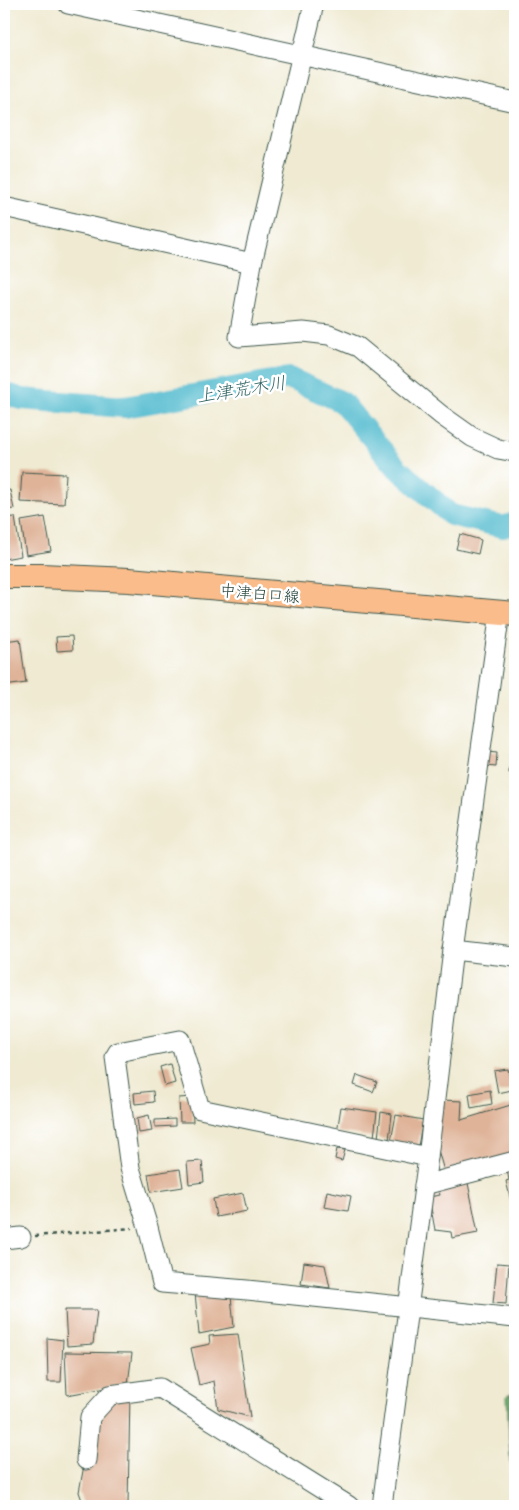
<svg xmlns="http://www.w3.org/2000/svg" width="519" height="1510" font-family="'Playpen Sans','Klee One',sans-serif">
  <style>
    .forest { fill: #6eac6e; stroke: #467451 }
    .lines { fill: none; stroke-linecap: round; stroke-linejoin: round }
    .river { stroke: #52bbcf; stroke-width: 22 }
    .building { fill: #dfb398 }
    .minor-casing { stroke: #3e574c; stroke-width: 21 }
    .major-casing { stroke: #3e574c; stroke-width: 26 }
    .path { stroke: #3e574c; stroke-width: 2.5; stroke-dasharray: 4 4; stroke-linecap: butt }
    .minor { stroke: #fff; stroke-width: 19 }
    .major { stroke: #f9bc8a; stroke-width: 24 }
    .labels { text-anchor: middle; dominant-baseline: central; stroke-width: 5; stroke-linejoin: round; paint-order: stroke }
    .street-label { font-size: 16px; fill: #1f3d34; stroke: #fff }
    .water-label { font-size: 18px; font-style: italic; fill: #2e6362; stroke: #fff }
  </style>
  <rect width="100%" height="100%" fill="#fff"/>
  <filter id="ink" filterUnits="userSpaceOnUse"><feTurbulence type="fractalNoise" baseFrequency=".02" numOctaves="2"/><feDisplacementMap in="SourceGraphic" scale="10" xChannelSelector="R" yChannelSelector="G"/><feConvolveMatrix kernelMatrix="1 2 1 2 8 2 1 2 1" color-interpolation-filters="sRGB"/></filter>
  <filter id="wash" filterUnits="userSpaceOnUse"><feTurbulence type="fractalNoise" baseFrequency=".0096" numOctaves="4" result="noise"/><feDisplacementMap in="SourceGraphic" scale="20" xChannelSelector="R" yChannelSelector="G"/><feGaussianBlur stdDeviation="1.12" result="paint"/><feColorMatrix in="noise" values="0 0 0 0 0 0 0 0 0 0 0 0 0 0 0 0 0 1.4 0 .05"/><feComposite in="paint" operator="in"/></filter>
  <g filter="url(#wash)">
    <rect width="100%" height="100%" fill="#efead1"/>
    <polygon class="forest" points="515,1392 515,1462 510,1462 507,1396"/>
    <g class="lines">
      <polyline class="river" points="4,393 22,399 125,407 289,378 342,402 397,468 451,515 503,527 515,523"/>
    </g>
    <g id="blocks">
      <g class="building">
        <polygon points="22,472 66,474 64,504 20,502"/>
        <polygon points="10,490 14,509 4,510 4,491"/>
        <polygon points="15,517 21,556 4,559 4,518"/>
        <polygon points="45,517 51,551 26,555 21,521"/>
        <polygon points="460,534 481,540 478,554 456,549"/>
        <polygon points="72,636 73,650 57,651 56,637"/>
        <polygon points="20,639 26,683 4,686 4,641"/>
        <polygon points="487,752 497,753 496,767 486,766"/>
        <polygon points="511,753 515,754 515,774 509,773"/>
        <polygon points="170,1064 175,1083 165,1086 160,1067"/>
        <polygon points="508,1069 512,1090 498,1093 494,1071"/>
        <polygon points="357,1075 377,1082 373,1092 354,1085"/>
        <polygon points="490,1090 492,1104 471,1108 469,1094"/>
        <polygon points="153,1091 154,1102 135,1104 134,1093"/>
        <polygon points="192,1097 193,1122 180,1122 179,1098"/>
        <polygon points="442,1100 462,1101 461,1120 514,1104 515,1109 515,1158 446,1178 436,1143 441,1142 436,1127"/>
        <polygon points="341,1107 377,1112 374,1137 337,1132"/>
        <polygon points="381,1112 392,1114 389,1140 378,1138"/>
        <polygon points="149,1115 152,1131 139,1133 137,1118"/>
        <polygon points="396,1115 423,1120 418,1146 391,1141"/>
        <polygon points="175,1119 175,1126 155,1127 155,1120"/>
        <polygon points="337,1149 345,1150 342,1161 335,1159"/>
        <polygon points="202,1161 204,1182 189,1184 187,1162"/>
        <polygon points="180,1169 183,1187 151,1192 148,1174"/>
        <polygon points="515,1169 515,1200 511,1201 506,1181 509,1180 507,1170"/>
        <polygon points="467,1178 478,1233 452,1238 451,1232 435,1230 429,1197 440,1195 437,1183"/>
        <polygon points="327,1191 351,1196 348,1211 324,1207"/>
        <polygon points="243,1193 247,1211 216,1217 213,1199"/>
        <polygon points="304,1262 325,1265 330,1288 301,1284"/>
        <polygon points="497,1263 509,1264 506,1304 493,1303"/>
        <polygon points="195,1293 231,1296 234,1327 199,1334"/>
        <polygon points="65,1310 97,1310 93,1344 67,1346"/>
        <polygon points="238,1334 250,1417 218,1409 214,1381 199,1385 191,1348 210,1344 209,1336"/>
        <polygon points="47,1338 63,1340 61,1382 48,1382"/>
        <polygon points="65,1352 132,1353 128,1384 67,1395"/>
        <polygon points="130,1392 128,1506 84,1506 79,1492 89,1439 100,1405"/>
      </g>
    </g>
  </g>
  <g filter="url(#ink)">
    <use href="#blocks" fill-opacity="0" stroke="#3e574c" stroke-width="1"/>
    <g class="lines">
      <defs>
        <g id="minor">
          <polyline points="68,4 515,102"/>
          <polyline points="314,4 252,263 239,337 303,332 329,335 358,347 441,415 472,437 498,449 515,452"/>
          <polyline points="4,207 252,263"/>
          <polyline points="453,950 515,957"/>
          <polyline points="428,1157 200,1109 180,1040 118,1052 115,1057 130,1168 148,1227 162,1283 247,1290 515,1318"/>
          <polyline points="424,1185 515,1161"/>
          <polyline points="4,1239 21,1237"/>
          <polyline points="86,1460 90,1417 110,1395 160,1388 349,1506"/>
          <polyline points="382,1506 428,1157 453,950 500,612"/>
        </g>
        <polyline id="major" points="4,576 41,576 129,580 515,614"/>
      </defs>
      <use href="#minor" class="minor-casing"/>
      <use href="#major" class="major-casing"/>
      <polyline class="path" points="35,1236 132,1228"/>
      <use href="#minor" class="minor"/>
      <use href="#major" class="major"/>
    </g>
  </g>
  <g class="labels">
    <g class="street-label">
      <text transform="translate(260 592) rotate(5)">中津白口線</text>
    </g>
    <g class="water-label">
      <text transform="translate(241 388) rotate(-9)">上津荒木川</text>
    </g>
  </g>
  <rect width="519" height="1510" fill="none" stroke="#fff" stroke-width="20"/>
</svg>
